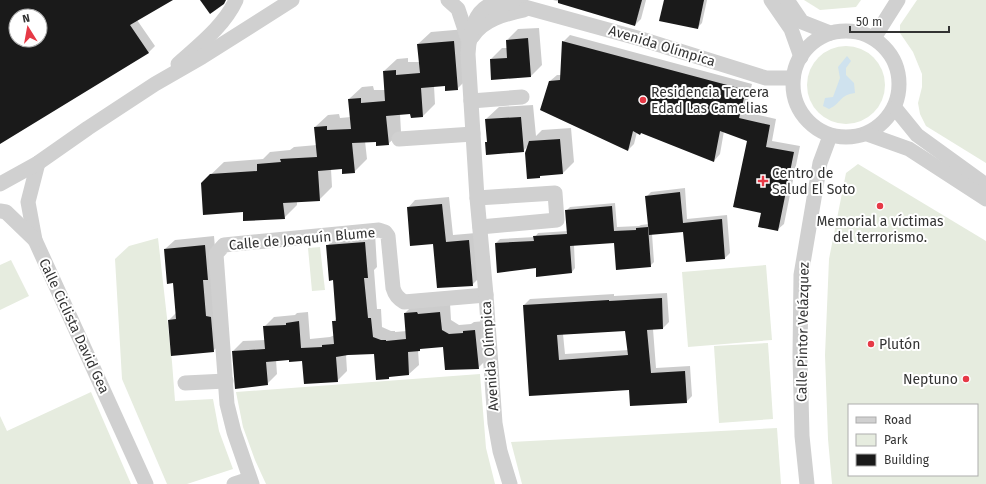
<svg xmlns="http://www.w3.org/2000/svg" width="986" height="484" font-family="'Fira Sans',sans-serif">
  <style>
    .green { fill: #e6ecdf; fill-rule: evenodd }
    .water { fill: #cfe2ee }
    .shadow { fill: #0003; fill-rule: evenodd }
    .building { fill: #1a1a1a; fill-rule: evenodd }
    .lines { fill: none; stroke-linecap: round; stroke-linejoin: round }
    .minor { stroke: #d0d0d0; stroke-width: 15 }
    .poi-dot { fill: #e63946; stroke: #fff; stroke-width: 1.5 }
    .labels { text-anchor: middle; dominant-baseline: central; stroke-width: 4; stroke-linejoin: round; paint-order: stroke }
    .street-label { font-size: 14px; fill: #333; stroke: #fff }
    .poi-label { font-size: 14px; fill: #333; stroke: #fff; text-anchor: start }
  </style>
  <rect width="100%" height="100%" fill="#fff"/>
  <g class="green">
    <polygon points="804,0 861,0 856,7 820,10"/>
    <polygon points="917,0 986,0 986,163 926,126 920,114 918,103 922,87 922,74 913,52 900,33 900,25"/>
    <circle cx="846" cy="85" r="39"/>
    <path d="M858,164L986,241V484H832L828,439L825,355L829,259L846,173ZM849,405H977V475H849Z"/>
    <polygon points="158,238 172,362 175,401 213,399 219,431 233,469 187,484 167,484 122,379 115,259 129,246"/>
    <polygon points="320,247 325,290 312,291 308,248"/>
    <polygon points="11,260 29,296 0,310 0,265"/>
    <polygon points="766,265 772,340 688,347 682,272"/>
    <polygon points="768,343 773,419 719,423 714,346"/>
    <polygon points="480,374 486,448 495,484 266,484 255,460 243,427 236,392"/>
    <polygon points="91,392 131,484 0,484 0,416 7,431"/>
    <polygon points="777,428 781,484 522,484 511,442"/>
  </g>
  <path class="water" d="M847,56L851,61L846,68V75L854,83L855,93C839,95 842,103 829,109L823,106L825,98L833,97L840,78L838,67Z"/>
  <g class="shadow">
    <path d="M0,0H171L137,20L155,46L149,52L0,143ZM16,16H40V40H16Z"/>
    <polygon points="553,0 646,0 641,19 635,25"/>
    <polygon points="665,0 707,0 702,23 697,28"/>
    <polygon points="539,28 542,65 531,76 491,59 502,48 507,48 507,40 518,29"/>
    <polygon points="466,29 470,76 457,89 446,85 434,86 435,104 423,116 411,113 400,114 401,132 388,144 377,141 365,141 367,159 354,172 343,168 331,169 332,187 319,200 297,201 297,205 284,218 244,211 202,183 224,162 263,159 270,152 290,150 294,147 317,145 315,127 328,115 339,114 340,118 351,117 349,99 362,87 373,86 374,90 385,90 384,71 397,59 408,58 408,62 420,62 418,44 431,32"/>
    <polygon points="570,35 752,84 745,112 776,119 772,141 800,146 784,224 777,230 762,212 748,140 724,131 720,154 714,161 642,132 640,134 637,132 634,144 628,150 550,81 557,75 561,75 563,42"/>
    <polygon points="533,105 536,136 542,130 571,128 574,162 563,173 541,175 539,177 529,145 523,151 486,143 488,141 486,119 499,107"/>
    <polygon points="685,188 687,219 727,215 730,253 725,258 687,261 684,231 652,234 654,262 650,266 615,242 574,245 575,268 572,272 537,267 496,243 500,239 535,237 538,233 568,231 566,211 570,207 615,203 617,227 639,226 641,225 649,224 646,197 651,192"/>
    <polygon points="449,197 453,235 476,233 480,277 472,285 434,243 408,208 415,200"/>
    <polygon points="375,233 377,267 374,270 377,309 381,309 382,327 391,331 395,331 395,332 407,331 405,313 415,303 450,303 451,320 459,325 471,324 474,322 485,321 488,358 478,368 444,346 422,348 418,350 419,365 409,374 391,376 388,378 375,353 346,355 347,371 337,381 303,360 290,359 276,360 277,374 267,384 233,351 243,341 265,340 264,327 274,317 295,315 297,313 308,312 310,339 330,337 335,335 333,322 337,318 334,279 327,246 337,236"/>
    <polygon points="214,236 223,341 213,351 169,320 177,312 174,282 165,249 175,240"/>
    <path d="M667,293L669,322L663,328L653,329L656,368L690,366L692,396L686,402L630,388L530,395L524,305L530,299L614,294V296ZM627,330L629,350L565,354L563,334Z"/>
  </g>
  <g class="building">
    <path d="M0,0H173L130,25L149,53L0,144ZM16,16H40V40H16Z"/>
    <polygon points="200,0 226,0 224,4 210,14"/>
    <polygon points="558,0 642,0 635,26 558,3"/>
    <polygon points="664,0 704,0 698,29 659,21"/>
    <polygon points="528,38 531,77 491,80 490,59 507,58 506,40"/>
    <polygon points="454,41 458,90 445,91 445,86 421,88 423,117 411,118 410,114 386,116 389,145 376,146 376,142 352,143 355,173 342,174 342,169 318,171 320,201 283,203 285,219 243,221 243,212 203,215 201,183 210,174 257,171 257,164 281,162 280,159 317,157 314,127 327,126 327,130 351,129 348,99 361,98 361,103 385,101 383,71 396,70 396,75 420,73 417,44"/>
    <polygon points="562,41 746,90 739,118 770,125 766,147 794,152 778,231 758,227 761,213 733,207 747,141 720,131 714,162 641,133 640,135 633,131 628,151 540,110 549,81 560,80"/>
    <polygon points="521,117 524,152 486,155 485,142 487,142 485,119"/>
    <polygon points="560,139 563,174 540,176 540,178 527,179 525,153 529,141"/>
    <polygon points="680,192 683,223 722,219 725,259 686,262 683,232 649,235 645,196"/>
    <polygon points="442,204 446,242 469,240 473,286 437,288 433,244 410,246 407,207"/>
    <polygon points="612,206 614,231 636,230 636,228 648,227 651,267 616,270 614,243 570,246 572,273 536,277 536,268 497,273 495,243 534,241 533,236 567,234 565,210"/>
    <polygon points="365,242 368,278 364,278 368,318 371,318 373,337 381,340 386,340 386,341 406,339 404,313 417,312 418,314 440,312 442,330 449,334 463,333 463,331 475,330 479,369 445,370 443,347 420,349 420,351 408,352 409,375 389,377 389,379 376,380 374,354 348,355 336,357 338,382 304,384 302,361 289,362 289,360 266,362 268,385 235,389 232,351 265,349 263,326 286,325 286,323 299,321 301,348 322,347 322,345 334,344 332,321 336,321 333,280 329,281 326,245"/>
    <polygon points="205,245 208,280 203,280 206,316 211,317 214,352 171,356 168,320 176,319 173,283 167,284 164,249"/>
    <path d="M662,298L663,329L647,330L651,373L685,371L687,403L630,406L629,390L529,396L523,305L609,300V301ZM625,331L628,355L559,360L557,335Z"/>
  </g>
  <g class="lines">
    <g class="minor">
      <polyline points="448,0 458,9 469,42"/>
      <polyline points="771,0 791,29 801,57"/>
      <polyline points="787,0 802,22 830,33"/>
      <polyline points="503,1 641,39 766,78 793,78"/>
      <circle cx="846" cy="84" r="53"/>
      <path d="M472,37C483,19 505,14 524,10"/>
      <polyline points="874,38 898,0"/>
      <path d="M178,64C199,45 224,26 236,0"/>
      <polyline points="471,101 522,97"/>
      <polyline points="895,108 917,135 986,185"/>
      <polyline points="867,134 909,149 986,199"/>
      <polyline points="399,139 473,134"/>
      <polyline points="38,163 28,202 35,240 146,484"/>
      <polyline points="0,184 38,163 88,128 155,84 202,57 292,0"/>
      <polyline points="477,198 555,193 557,220 480,227"/>
      <polyline points="0,211 6,212 35,240"/>
      <polyline points="185,383 226,381"/>
      <polyline points="234,484 249,479"/>
      <path d="M252,484L234,432L227,404L216,254L224,245L379,230L385,232L388,236L393,288C395,295 398,298 404,302L486,295"/>
      <path d="M510,484L500,451L495,423L486,295L477,198L468,54C469,38 473,14 488,6C495,3 506,4 513,3"/>
      <polyline points="807,484 802,436 800,356 801,275 820,163 830,136"/>
    </g>
  </g>
  <g class="poi-dot">
    <circle cx="643" cy="100" r="4"/>
    <path d="M761 175h4v4h4v4h-4v4h-4v-4h-4v-4h4z"/>
    <circle cx="880" cy="206" r="4"/>
    <circle cx="871" cy="344" r="4"/>
    <circle cx="966" cy="379" r="4"/>
  </g>
  <g class="labels">
    <g class="street-label">
      <text transform="translate(662 46) rotate(17)">Avenida Olímpica</text>
      <text transform="translate(302 239) rotate(-5)">Calle de Joaquín Blume</text>
      <text transform="translate(74 326) rotate(65)">Calle Ciclista David Gea</text>
      <text transform="translate(803 332) rotate(-89)">Calle Pintor Velázquez</text>
      <text transform="translate(490 356) rotate(-94)">Avenida Olímpica</text>
    </g>
    <g class="poi-label">
      <text x="651" y="92">Residencia Tercera<tspan x="651" dy="16">Edad Las Camelias</tspan></text>
      <text x="772" y="173">Centro de<tspan x="772" dy="16">Salud El Soto</tspan></text>
      <text x="880" y="221" text-anchor="middle">Memorial a víctimas<tspan x="880" dy="16">del terrorismo.</tspan></text>
      <text x="879" y="344">Plutón</text>
      <text x="958" y="379" text-anchor="end">Neptuno</text>
    </g>
  </g>
  <rect x="848" y="404" width="130" height="72" fill="#ffffff" stroke="#adadad"/>
  <rect x="856" y="417" width="20" height="6" fill="#d0d0d0" stroke="#adadad"/>
  <text x="884" y="424" font-size="12" fill="#333333">Road</text>
  <rect x="856" y="434" width="20" height="12" fill="#e6ecdf" stroke="#adadad"/>
  <text x="884" y="444" font-size="12" fill="#333333">Park</text>
  <rect x="856" y="454" width="20" height="12" fill="#1a1a1a" stroke="#adadad"/>
  <text x="884" y="464" font-size="12" fill="#333333">Building</text>
  <g transform="translate(28 28) rotate(349)"><circle r="19" fill="#ffffff" stroke="#adadad"/>
  <path d="M0-3L7 15L0 10L-7 15Z" fill="#e63946"/>
  <text y="-6" font-size="11" font-weight="bold" text-anchor="middle" fill="#333333">N</text>
  </g>
  <path d="M850 26v6h99v-6" fill="none" stroke="#333333" stroke-width="2"/>
  <text x="856" y="26" font-size="12" fill="#333333" stroke="#ffffff" stroke-width="3" paint-order="stroke">50 m</text>
</svg>
